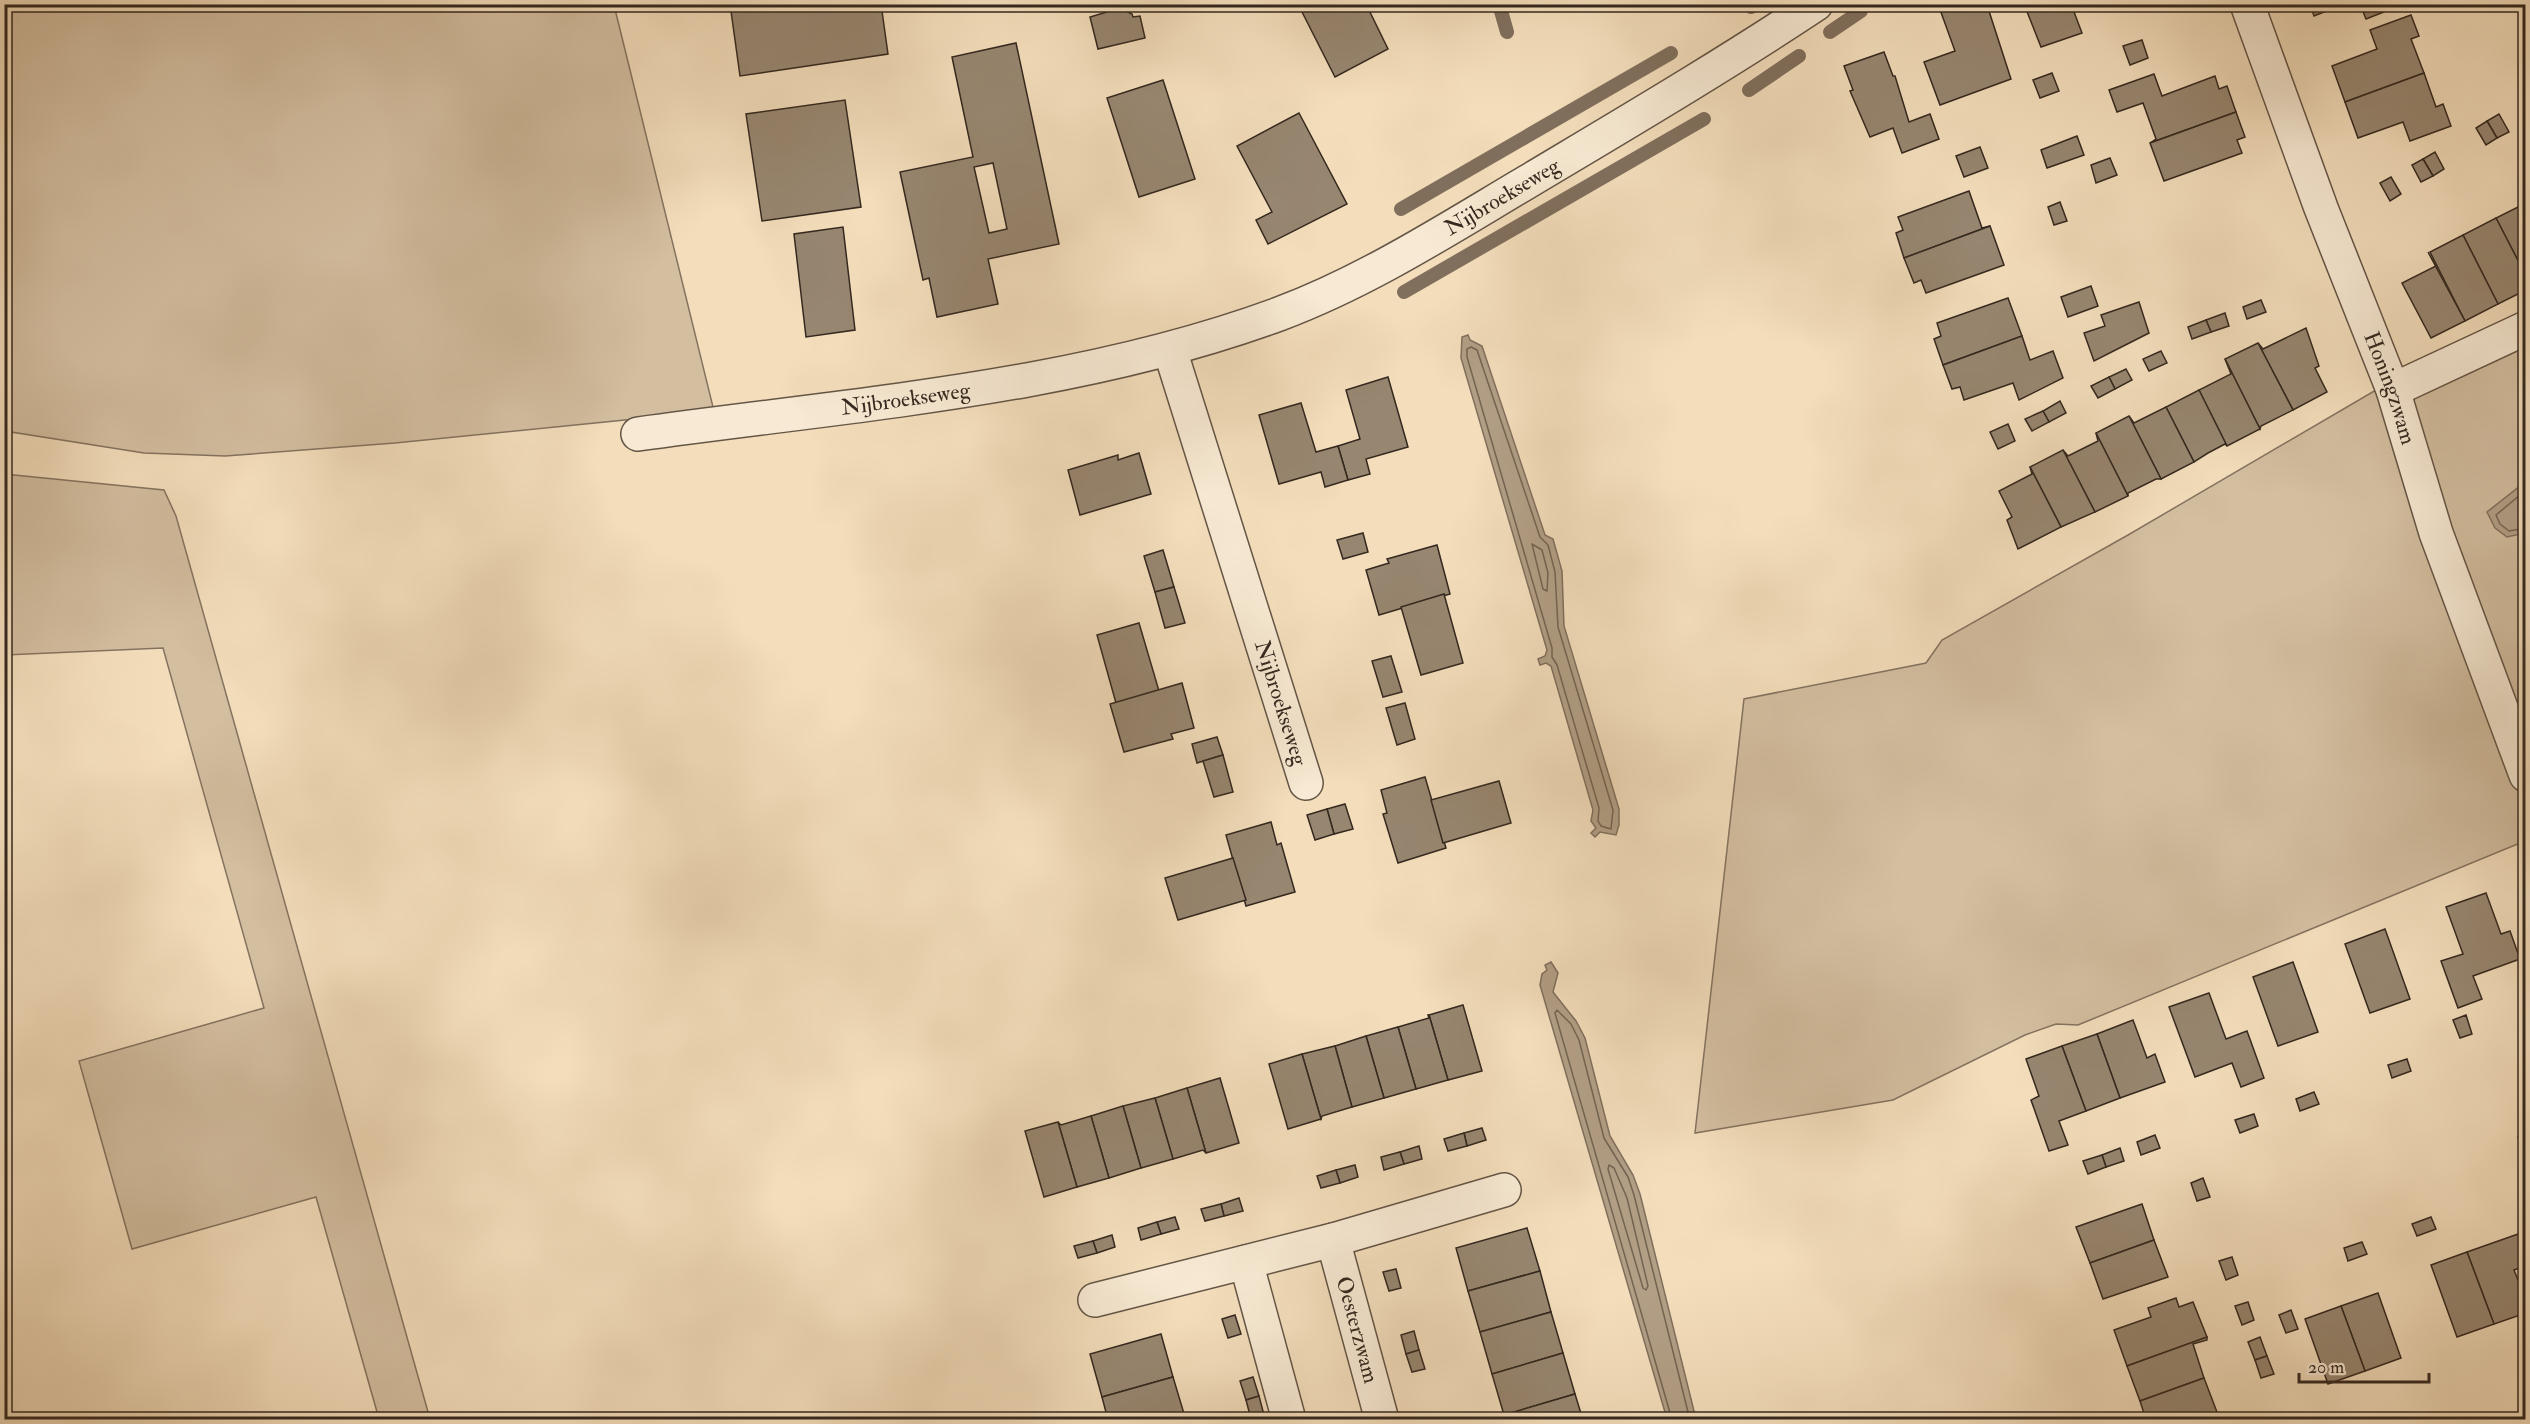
<svg xmlns="http://www.w3.org/2000/svg" width="2530" height="1424" font-family="'IM FELL Double Pica',serif">
  <style>
    .green { fill: #d3bea0; stroke: #847360; stroke-width: 1.5 }
    .water { fill: #b29f86; stroke: #806f5d; stroke-width: 1.5 }
    .lines { fill: none; stroke-linecap: round; stroke-linejoin: round }
    .shore { stroke: #736452; stroke-width: 1.5 }
    .stream { stroke: #806f5d; stroke-width: 14 }
    .building { fill: #978670; stroke: #34281f; stroke-width: 1.5; fill-rule: evenodd }
    .minor-casing { stroke: #645546; stroke-width: 36 }
    .minor { stroke: #f7e9d3; stroke-width: 33 }
    .labels { text-anchor: middle; dominant-baseline: central; stroke-width: 4.5; stroke-linejoin: round; paint-order: stroke }
    .street-label { font-size: 22px; fill: #34281f; stroke: #f7e9d3 }
  </style>
  <rect width="100%" height="100%" fill="#f3ddbb"/>
  <filter id="stains"><feTurbulence type="fractalNoise" baseFrequency=".00333" numOctaves="4"/><feColorMatrix values="0 0 0 0 .2 0 0 0 0 .09 0 0 0 0 .02 0 0 0 .5 -.17"/></filter>
  <radialGradient id="worn" r=".72"><stop offset=".6" stop-color="#630" stop-opacity="0"/><stop offset="1" stop-color="#630" stop-opacity=".3"/></radialGradient>
  <g class="green">
    <polygon points="4,5 614,5 714,411 395,443 225,456 144,453 5,431"/>
    <polygon points="2525,345 2525,841 2078,1025 2056,1024 2025,1035 1893,1100 1695,1133 1744,699 1926,663 1942,640 2128,535 2376,390"/>
    <polygon points="4,474 164,490 176,516 430,1419 379,1419 316,1197 132,1249 79,1061 264,1008 163,648 5,655"/>
  </g>
  <g class="water">
    <polygon points="1468,335 1470,340 1482,346 1545,535 1553,539 1562,571 1564,626 1619,809 1619,825 1616,835 1600,832 1595,837 1591,833 1596,828 1591,821 1593,810 1551,666 1546,663 1540,665 1538,659 1545,656 1547,650 1461,358 1462,337"/>
    <polygon points="2525,482 2525,533 2507,537 2495,528 2487,512"/>
    <polygon points="1551,962 1558,973 1553,992 1576,1021 1585,1038 1610,1136 1633,1175 1640,1194 1696,1419 1667,1419 1540,985 1542,974 1547,970 1545,965"/>
  </g>
  <g class="lines">
    <g class="shore">
      <polygon points="1471,347 1477,350 1540,537 1548,545 1555,572 1558,627 1613,810 1611,829 1601,826 1598,821 1599,808 1557,665 1552,657 1552,648 1467,357 1467,349"/>
      <polyline points="2526,490 2496,515 2500,524 2509,531 2526,528"/>
      <polygon points="1532,544 1542,550 1548,573 1547,591 1543,589"/>
      <polygon points="1609,1165 1614,1168 1627,1198 1648,1286 1646,1290 1643,1288 1608,1169"/>
      <polyline points="1672,1420 1555,1013 1557,1010 1571,1024 1579,1040 1604,1138 1628,1177 1634,1195 1690,1420"/>
    </g>
    <g class="stream">
      <polyline points="1499,4 1507,32"/>
      <polyline points="1751,7 1754,4"/>
      <polyline points="1830,32 1861,11"/>
      <polyline points="1749,90 1799,56"/>
      <polyline points="1401,209 1671,53"/>
      <polyline points="1404,292 1704,119"/>
    </g>
  </g>
  <g class="building">
    <polygon points="730,4 881,4 888,54 740,76"/>
    <polygon points="1298,4 1366,4 1388,49 1335,77"/>
    <polygon points="1938,4 1984,4 1986,10 1988,8 2011,79 1940,105 1924,62 1955,51"/>
    <polygon points="2024,4 2071,4 2082,33 2041,47"/>
    <polygon points="2310,4 2344,4 2314,16"/>
    <polygon points="2360,4 2404,4 2366,19"/>
    <polygon points="1120,8 1132,14 1133,17 1140,16 1145,38 1098,49 1090,17"/>
    <polygon points="2411,15 2419,36 2411,39 2424,73 2345,102 2332,66 2377,49 2370,30"/>
    <polygon points="2142,40 2148,58 2130,65 2123,46"/>
    <path d="M1016,43L1059,244L988,259L998,304L937,317L929,278L923,280L900,172L973,157L952,57ZM993,163L1007,229L989,233L974,167Z"/>
    <polygon points="1884,52 1893,76 1895,76 1909,122 1930,114 1939,139 1902,153 1893,128 1870,137 1850,91 1853,90 1844,66"/>
    <polygon points="2052,73 2059,91 2040,98 2033,80"/>
    <polygon points="2424,73 2436,107 2443,104 2451,126 2410,141 2403,122 2358,138 2345,102"/>
    <polygon points="2154,74 2162,96 2215,76 2219,89 2227,86 2236,112 2150,143 2156,139 2143,103 2117,112 2109,90"/>
    <polygon points="1163,80 1195,179 1139,197 1107,98"/>
    <polygon points="845,100 861,207 762,221 746,114"/>
    <polygon points="2236,112 2245,137 2237,140 2242,153 2164,181 2150,143"/>
    <polygon points="1299,113 1347,204 1268,244 1256,220 1272,212 1237,146"/>
    <polygon points="2499,114 2509,132 2497,138 2487,121"/>
    <polygon points="2487,121 2497,138 2486,145 2476,128"/>
    <polygon points="2077,136 2084,155 2047,168 2041,150"/>
    <polygon points="1980,147 1988,168 1964,177 1956,156"/>
    <polygon points="2435,152 2444,169 2433,176 2423,159"/>
    <polygon points="2110,158 2117,175 2096,183 2091,165"/>
    <polygon points="2423,159 2433,176 2421,182 2412,165"/>
    <polygon points="2391,177 2401,194 2390,201 2380,183"/>
    <polygon points="1969,191 1982,228 1990,226 1904,258 1896,233 1903,230 1898,217"/>
    <polygon points="2060,202 2067,221 2054,225 2048,207"/>
    <polygon points="2526,203 2526,276 2496,218"/>
    <polygon points="2496,218 2526,276 2526,290 2498,304 2463,235"/>
    <polygon points="1990,226 2004,265 1926,293 1921,280 1914,283 1904,258"/>
    <polygon points="843,227 855,330 806,337 794,234"/>
    <polygon points="2463,235 2498,304 2465,321 2430,252"/>
    <polygon points="2428,252 2465,321 2431,338 2402,283 2436,266"/>
    <polygon points="2091,286 2098,306 2068,317 2061,297"/>
    <polygon points="2008,298 2022,336 1943,365 1934,339 1941,336 1937,323"/>
    <polygon points="2261,300 2266,312 2247,319 2243,307"/>
    <polygon points="2139,302 2149,333 2094,361 2084,333 2105,326 2101,315"/>
    <polygon points="2225,313 2229,326 2211,332 2206,320"/>
    <polygon points="2206,320 2211,332 2192,339 2188,327"/>
    <polygon points="2306,328 2319,366 2315,368 2327,392 2293,410 2258,343 2263,349"/>
    <polygon points="2022,336 2030,360 2053,351 2063,378 2019,400 2013,383 1964,400 1960,387 1952,389 1943,365"/>
    <polygon points="2258,343 2293,410 2261,426 2260,429 2225,359"/>
    <polygon points="2161,351 2167,363 2149,371 2143,359"/>
    <polygon points="2225,359 2260,429 2227,446 2199,390 2231,374"/>
    <polygon points="2126,369 2132,380 2115,389 2109,377"/>
    <polygon points="1388,377 1408,447 1366,459 1370,474 1348,480 1338,446 1360,439 1346,390"/>
    <polygon points="2109,377 2115,389 2098,398 2091,386"/>
    <polygon points="2199,390 2227,446 2225,444 2208,453 2194,462 2166,407"/>
    <polygon points="2060,401 2066,413 2049,422 2043,411"/>
    <polygon points="1301,403 1316,452 1338,446 1348,480 1325,487 1321,472 1279,484 1259,415"/>
    <polygon points="2166,407 2194,462 2161,479 2129,416 2134,423"/>
    <polygon points="2043,411 2049,422 2032,431 2025,419"/>
    <polygon points="2129,416 2161,479 2156,479 2128,493 2128,496 2096,433"/>
    <polygon points="2008,424 2015,441 1998,449 1990,432"/>
    <polygon points="2096,433 2128,496 2095,512 2063,450 2068,456 2098,441"/>
    <polygon points="2063,450 2095,512 2061,527 2030,467"/>
    <polygon points="1139,453 1151,494 1080,515 1068,470 1118,455 1118,460"/>
    <polygon points="2030,467 2061,527 2018,549 2007,520 2012,517 1999,491 2032,474"/>
    <polygon points="1363,533 1368,552 1343,559 1337,540"/>
    <polygon points="1437,545 1450,594 1379,615 1366,570 1389,563 1387,559"/>
    <polygon points="1163,550 1174,587 1155,592 1144,556"/>
    <polygon points="1174,587 1185,623 1165,628 1155,592"/>
    <polygon points="1444,594 1463,663 1421,675 1401,607"/>
    <polygon points="1139,623 1159,691 1116,703 1097,635"/>
    <polygon points="1391,656 1402,692 1383,697 1372,661"/>
    <polygon points="1182,683 1194,728 1171,734 1173,739 1124,752 1110,704"/>
    <polygon points="1405,703 1415,739 1397,745 1386,708"/>
    <polygon points="1217,737 1223,755 1197,763 1192,744"/>
    <polygon points="1223,755 1233,792 1214,797 1203,761"/>
    <polygon points="1425,777 1446,848 1398,863 1383,814 1387,813 1381,790"/>
    <polygon points="1499,781 1511,823 1443,843 1431,800"/>
    <polygon points="1345,804 1353,829 1334,834 1327,809"/>
    <polygon points="1327,809 1334,834 1315,840 1307,815"/>
    <polygon points="1271,822 1277,845 1281,843 1295,892 1246,906 1226,835"/>
    <polygon points="1233,858 1246,900 1178,920 1165,878"/>
    <polygon points="2486,893 2501,934 2510,931 2520,959 2473,976 2482,999 2458,1008 2441,961 2463,954 2446,907"/>
    <polygon points="2385,929 2410,999 2370,1013 2345,944"/>
    <polygon points="2293,962 2318,1032 2278,1046 2253,977"/>
    <polygon points="2209,993 2226,1039 2247,1031 2264,1078 2241,1087 2232,1063 2195,1077 2169,1007"/>
    <polygon points="1463,1005 1482,1071 1448,1080 1429,1015"/>
    <polygon points="1428,1015 1429,1015 1448,1080 1416,1089 1398,1027 1429,1018"/>
    <polygon points="2466,1015 2472,1034 2460,1038 2453,1020"/>
    <polygon points="2133,1020 2147,1058 2155,1054 2165,1082 2120,1098 2097,1034"/>
    <polygon points="1398,1027 1416,1089 1384,1098 1366,1036"/>
    <polygon points="2097,1034 2120,1098 2086,1111 2062,1046"/>
    <polygon points="1366,1036 1384,1098 1352,1107 1335,1046"/>
    <polygon points="1335,1046 1352,1107 1322,1116 1321,1119 1302,1054"/>
    <polygon points="2062,1046 2086,1111 2059,1121 2068,1145 2049,1151 2031,1100 2039,1096 2026,1059"/>
    <polygon points="1302,1054 1321,1119 1288,1129 1269,1064"/>
    <polygon points="2407,1059 2411,1071 2392,1078 2388,1065"/>
    <polygon points="1220,1078 1239,1143 1206,1153 1187,1088"/>
    <polygon points="1187,1088 1206,1153 1203,1150 1173,1159 1155,1098"/>
    <polygon points="2314,1092 2319,1104 2300,1111 2296,1099"/>
    <polygon points="1155,1098 1173,1159 1141,1168 1123,1106"/>
    <polygon points="1123,1106 1141,1168 1109,1178 1091,1116"/>
    <polygon points="2254,1114 2258,1126 2240,1133 2235,1120"/>
    <polygon points="1091,1116 1109,1178 1077,1187 1058,1122 1061,1125"/>
    <polygon points="1058,1122 1077,1187 1044,1197 1025,1131"/>
    <polygon points="1482,1128 1486,1140 1467,1146 1464,1133"/>
    <polygon points="1464,1133 1467,1146 1448,1151 1444,1139"/>
    <polygon points="2526,1134 2526,1148 2522,1149 2518,1137"/>
    <polygon points="2155,1135 2160,1148 2141,1155 2137,1142"/>
    <polygon points="1419,1146 1422,1159 1404,1164 1400,1152"/>
    <polygon points="2120,1148 2124,1161 2106,1167 2102,1155"/>
    <polygon points="1400,1152 1404,1164 1384,1170 1381,1157"/>
    <polygon points="2102,1155 2106,1167 2088,1174 2083,1161"/>
    <polygon points="1355,1165 1358,1177 1340,1183 1336,1170"/>
    <polygon points="1336,1170 1340,1183 1321,1188 1317,1176"/>
    <polygon points="2203,1178 2210,1197 2197,1201 2191,1183"/>
    <polygon points="1239,1198 1243,1211 1224,1216 1221,1204"/>
    <polygon points="1221,1204 1224,1216 1205,1221 1201,1209"/>
    <polygon points="2142,1204 2154,1240 2090,1263 2076,1227"/>
    <polygon points="1175,1217 1179,1229 1161,1234 1157,1222"/>
    <polygon points="2431,1217 2436,1229 2417,1236 2412,1224"/>
    <polygon points="1157,1222 1161,1234 1141,1240 1138,1228"/>
    <polygon points="1527,1228 1540,1271 1468,1291 1456,1248"/>
    <polygon points="2521,1233 2526,1244 2526,1266 2514,1270 2526,1300 2526,1313 2494,1324 2467,1252"/>
    <polygon points="1112,1235 1115,1247 1097,1253 1093,1241"/>
    <polygon points="2154,1240 2168,1277 2103,1299 2090,1263"/>
    <polygon points="1093,1241 1097,1253 1078,1258 1074,1246"/>
    <polygon points="2362,1242 2367,1254 2348,1261 2344,1248"/>
    <polygon points="2467,1252 2494,1324 2457,1337 2431,1265"/>
    <polygon points="2232,1257 2238,1275 2226,1280 2219,1261"/>
    <polygon points="1396,1269 1401,1288 1389,1291 1383,1272"/>
    <polygon points="1540,1271 1551,1312 1480,1332 1468,1291"/>
    <polygon points="2378,1293 2401,1358 2365,1371 2341,1306"/>
    <polygon points="2176,1298 2179,1307 2193,1302 2207,1337 2127,1366 2114,1330 2151,1317 2148,1308"/>
    <polygon points="2248,1302 2254,1320 2242,1325 2235,1306"/>
    <polygon points="2341,1306 2365,1371 2328,1384 2305,1319"/>
    <polygon points="2291,1310 2298,1329 2286,1333 2279,1315"/>
    <polygon points="1551,1312 1563,1353 1492,1374 1480,1332"/>
    <polygon points="1235,1315 1241,1334 1228,1338 1222,1319"/>
    <polygon points="1414,1331 1419,1350 1406,1354 1401,1335"/>
    <polygon points="1161,1334 1173,1377 1102,1397 1090,1354"/>
    <polygon points="2207,1337 2207,1340 2193,1344 2204,1378 2140,1401 2127,1366"/>
    <polygon points="2260,1337 2267,1356 2255,1360 2248,1342"/>
    <polygon points="1419,1350 1425,1369 1412,1372 1406,1354"/>
    <polygon points="1563,1353 1575,1394 1504,1415 1492,1374"/>
    <polygon points="2267,1356 2274,1374 2261,1378 2255,1360"/>
    <polygon points="1173,1377 1185,1417 1108,1420 1102,1397"/>
    <polygon points="1253,1377 1259,1396 1246,1400 1240,1381"/>
    <polygon points="2204,1378 2220,1420 2146,1420 2140,1401"/>
    <polygon points="1575,1394 1583,1420 1505,1420 1504,1415"/>
    <polygon points="1259,1396 1264,1415 1251,1419 1246,1400"/>
  </g>
  <g class="lines">
    <defs>
      <g id="minor">
        <path id="s1" d="M2247,4L2321,208L2393,390L2436,533L2526,775"/>
        <path id="s2" d="M1170,350L1306,783"/>
        <polyline points="2393,390 2526,328"/>
        <path id="s3" d="M638,434C852,404 1075,389 1279,314C1367,281 1446,230 1527,182C1624,124 1721,67 1816,4"/>
        <path id="s4" d="M1333,1240L1382,1420"/>
        <polyline points="1246,1262 1289,1420"/>
        <polyline points="1095,1300 1333,1240 1504,1190"/>
      </g>
    </defs>
    <use href="#minor" class="minor-casing"/>
    <use href="#minor" class="minor"/>
  </g>
  <g class="labels">
    <g class="street-label">
      <text stroke="none"><textPath href="#s3" startOffset="906">Nijbroekseweg</textPath></text>
      <text stroke="none"><textPath href="#s1" startOffset="410">Honingzwam</textPath></text>
      <text stroke="none"><textPath href="#s3" startOffset="270">Nijbroekseweg</textPath></text>
      <text stroke="none"><textPath href="#s2" startOffset="370">Nijbroekseweg</textPath></text>
      <text stroke="none"><textPath href="#s4" startOffset="93">Oesterzwam</textPath></text>
    </g>
  </g>
  <rect width="2530" height="1424" fill="none" stroke="#f3ddbb" stroke-width="24"/>
  <rect x="6" y="6" width="2518" height="1412" fill="none" stroke="#34281f" stroke-width="3"/>
  <rect x="12" y="12" width="2506" height="1400" fill="none" stroke="#34281f" stroke-width="1.5"/>
  <path d="M2299 1373v9h130v-9" fill="none" stroke="#34281f" stroke-width="3"/>
  <text x="2308" y="1373" font-size="18" fill="#34281f" stroke="#f7e9d3" stroke-width="4.5" paint-order="stroke">20 m</text>
  <rect width="100%" height="100%" filter="url(#stains)"/>
  <rect width="100%" height="100%" fill="url(#worn)"/>
</svg>
